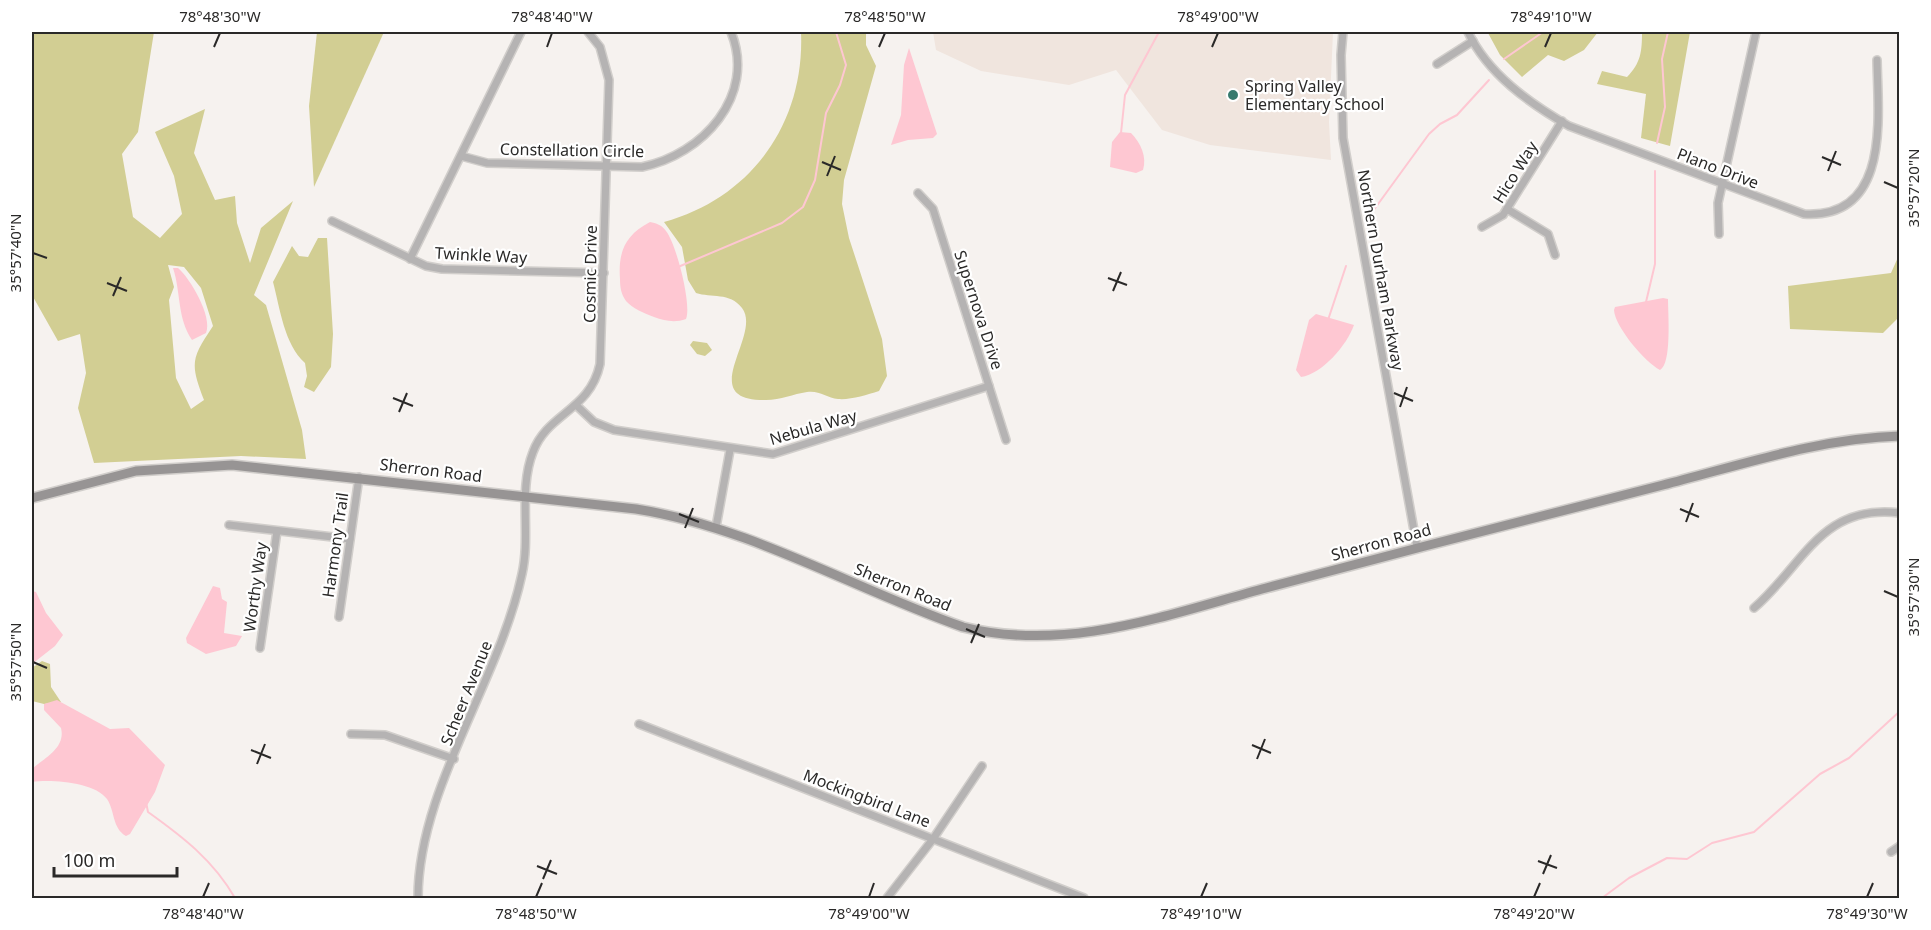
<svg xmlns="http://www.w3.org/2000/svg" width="1931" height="930" font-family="'Noto Sans',sans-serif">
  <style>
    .built { fill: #f0e5de }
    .green { fill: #d2ce93; fill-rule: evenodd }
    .water { fill: #fec7d2 }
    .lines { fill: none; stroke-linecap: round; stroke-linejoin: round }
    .stream { stroke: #fec7d2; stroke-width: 2 }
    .street-casing { stroke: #d1cecb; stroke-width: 10 }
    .secondary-casing { stroke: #d1cecb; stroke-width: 12 }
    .street { stroke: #b5b3b3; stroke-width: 7 }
    .secondary { stroke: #979494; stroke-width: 9 }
    .ticks { fill: none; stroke: #2a2928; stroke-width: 2 }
    .poi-dot { fill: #377a6e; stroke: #fff; stroke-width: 2 }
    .labels { text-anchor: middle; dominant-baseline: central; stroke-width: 4.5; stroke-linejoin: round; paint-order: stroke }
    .poi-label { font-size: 16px; fill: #2a2928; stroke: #fff; text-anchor: start }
    .street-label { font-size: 16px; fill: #2a2928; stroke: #fff }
    .neatline { fill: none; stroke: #2a2928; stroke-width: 2 }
    .ticks-label { font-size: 15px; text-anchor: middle; fill: #2a2928 }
  </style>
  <rect width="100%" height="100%" fill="#f6f2ef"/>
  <polygon class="built" points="933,32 1333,32 1329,122 1331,160 1210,145 1162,130 1116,70 1069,85 981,71 936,50"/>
  <g class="green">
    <path d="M32,32H154L138,132L122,154L133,217L160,238L182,214L174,176L155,132L205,109L194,153L215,200L235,196L237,223L250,263L261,228L293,201L254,295L266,305L302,430L306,459L241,456L94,463L78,408L86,373L80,334L58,341L32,295ZM168,265L184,267L201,288L213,326C191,359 190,363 204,400L191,409L176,378L169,300L174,287Z"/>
    <polygon points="317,32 384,32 314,187 309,106"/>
    <path d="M801,32H866V45L876,66L844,180L842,204L849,238L882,339L887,376L879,391C866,395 851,400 838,399C827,398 819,390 807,392C793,394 781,400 766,400C693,401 763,335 742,308C730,292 711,298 696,293L688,280L682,247L664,222C752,198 805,122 801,32Z"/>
    <polygon points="1490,32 1598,32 1584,50 1564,61 1548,55 1522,77 1500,55 1488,33"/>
    <path d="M1642,32H1690L1670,146L1641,138L1646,94L1597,84L1602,71L1627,77C1641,63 1642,51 1642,32Z"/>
    <path d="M318,238H327L333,334L331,367L314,392L304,387L307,376L305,363C284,344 280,308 273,282L292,246L299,256L308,257Z"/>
    <polygon points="1899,255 1899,317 1883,333 1790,329 1788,286 1891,273"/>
    <polygon points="693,341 707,343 712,350 705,356 697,354 690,345"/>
    <polygon points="42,661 50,664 51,687 61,702 44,704 32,701 32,668"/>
  </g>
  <g class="water">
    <polygon points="909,48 937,134 933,138 908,140 891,145 901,115 904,65"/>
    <path d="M1120,132L1131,133C1141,143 1147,157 1143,170L1136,173L1110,167L1112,142Z"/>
    <path d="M650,222C656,223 662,225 666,231C676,243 692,305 686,319C675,323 665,321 654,317C644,313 633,309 626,301C621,294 620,287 620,279C618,252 625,235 650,222Z"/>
    <path d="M173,268H178C190,278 213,317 206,333L192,340C177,318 181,292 173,268Z"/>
    <path d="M1663,298L1668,299C1668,313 1672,364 1660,370C1645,362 1615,327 1614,310L1615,307Z"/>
    <path d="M1316,314L1354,325C1347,345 1322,374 1301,377L1296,370L1309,320Z"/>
    <polygon points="213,586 220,588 222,599 227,602 224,633 242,636 236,646 206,654 187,643 186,638"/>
    <polygon points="32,591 36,592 46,613 63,635 55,646 32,664"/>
    <path d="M57,700L110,729L129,728L165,765L155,792L130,834L126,836C112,828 115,811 107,799C95,782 50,779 32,782V769C44,758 66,748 61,728L44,710V704Z"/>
  </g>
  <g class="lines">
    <g class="stream">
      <polyline points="1504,59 1543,32"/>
      <polyline points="1121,133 1125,95 1159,32"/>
      <polyline points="1657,143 1665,107 1662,59 1668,32"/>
      <polyline points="1373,211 1429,134 1440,124 1457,115 1489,80"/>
      <polyline points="678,267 782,223 803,207 815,180 826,113 840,85 846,65 836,32"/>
      <polyline points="1646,302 1655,264 1655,171"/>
      <polyline points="1328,320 1346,266"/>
      <path d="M146,802L148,812C183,837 213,860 235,898"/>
      <polyline points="1602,898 1629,878 1667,858 1687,859 1712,843 1754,832 1820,774 1849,758 1900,711"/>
    </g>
    <defs>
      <g id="street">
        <polyline points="1343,32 1341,55 1343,138 1417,547"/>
        <path d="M1468,32C1488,74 1529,103 1569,126L1804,214C1891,219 1878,117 1877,60"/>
        <polyline points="1437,64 1473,41"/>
        <path d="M461,156L487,163L642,167C702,155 757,96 731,32"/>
        <polyline points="918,193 933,209 1006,440"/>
        <polyline points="1507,209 1548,234 1555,255"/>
        <polyline points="332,221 426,266 442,269 604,273"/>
        <polyline points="1482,227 1503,215 1562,121"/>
        <polyline points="1719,234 1718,203 1756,32"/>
        <polyline points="410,259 521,32"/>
        <polyline points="577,406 594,422 614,430 773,454 989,386"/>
        <polyline points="229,525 350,539"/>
        <polyline points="716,527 730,450"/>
        <path d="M1754,608C1803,566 1821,503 1900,513"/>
        <polyline points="339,617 359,477"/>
        <polyline points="260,648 277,531"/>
        <polyline points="639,724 1084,898"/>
        <polyline points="351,734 385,735 454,759"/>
        <polyline points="1891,852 1900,846"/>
        <path d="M418,898C418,789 499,682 522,574C531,535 518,490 533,452C547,413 590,411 600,364L609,80L600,47L588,32"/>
        <polyline points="887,898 933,839 982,766"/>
      </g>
      <path id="secondary" d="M32,498L136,471L232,465L636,509C751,527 854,589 963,627C1067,653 1166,615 1266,588C1398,553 1531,518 1663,485C1741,465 1820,438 1900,436"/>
    </defs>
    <use href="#street" class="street-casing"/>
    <use href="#secondary" class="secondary-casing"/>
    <use href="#street" class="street"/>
    <use href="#secondary" class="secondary"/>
  </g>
  <path class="ticks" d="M214,47L220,33M547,47L552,33M879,47L885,33M1212,47L1218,33M1545,47L1551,33M1822,157L1841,165M822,162L841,170M1828,171L1836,151M827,176L835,156M1884,182L1898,188M33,253L47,258M1108,278L1127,285M107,283L127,291M1113,291L1121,272M113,296L121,277M1394,393L1413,401M393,398L413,406M1400,407L1407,387M399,412L407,393M1680,509L1699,517M679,514L699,522M1686,522L1693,503M685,528L693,508M1884,591L1898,597M966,629L985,637M971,643L979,624M33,662L47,668M1252,745L1271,753M251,750L271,758M1257,759L1265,739M257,764L265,744M1538,861L1557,868M537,866L557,874M1543,874L1551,855M543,879L551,860M203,897L209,883M536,897L542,883M869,897L874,883M1201,897L1207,883M1534,897L1540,883M1867,897L1873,883"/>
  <circle class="poi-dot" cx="1233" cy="95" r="6"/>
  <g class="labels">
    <g class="poi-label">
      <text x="1245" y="86">Spring Valley<tspan x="1245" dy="18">Elementary School</tspan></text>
    </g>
    <g class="street-label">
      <text transform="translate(572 150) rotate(1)">Constellation Circle</text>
      <text transform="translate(1718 168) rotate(21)">Plano Drive</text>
      <text transform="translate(1515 172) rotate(-58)">Hico Way</text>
      <text transform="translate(481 255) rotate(3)">Twinkle Way</text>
      <text transform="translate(1381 270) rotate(80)">Northern Durham Parkway</text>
      <text transform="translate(590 274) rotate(-89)">Cosmic Drive</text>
      <text transform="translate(979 310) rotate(72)">Supernova Drive</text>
      <text transform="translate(813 427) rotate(-16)">Nebula Way</text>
      <text transform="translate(431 470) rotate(7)">Sherron Road</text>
      <text transform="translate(1381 542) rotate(-15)">Sherron Road</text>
      <text transform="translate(335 545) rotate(-82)">Harmony Trail</text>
      <text transform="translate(255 587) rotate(-82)">Worthy Way</text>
      <text transform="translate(903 587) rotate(22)">Sherron Road</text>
      <text transform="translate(466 693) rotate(-68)">Scheer Avenue</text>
      <text transform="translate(867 798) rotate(21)">Mockingbird Lane</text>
    </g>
  </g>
  <rect width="1931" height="930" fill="none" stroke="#ffffff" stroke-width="66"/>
  <path d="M54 867v9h123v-9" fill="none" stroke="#2a2928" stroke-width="3"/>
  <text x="63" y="867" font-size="18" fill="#2a2928" stroke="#ffffff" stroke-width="4.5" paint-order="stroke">100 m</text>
  <rect x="33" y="33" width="1865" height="864" class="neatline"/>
  <g class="ticks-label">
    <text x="220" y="22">78°48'30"W</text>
    <text x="552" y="22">78°48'40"W</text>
    <text x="885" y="22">78°48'50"W</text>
    <text x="1218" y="22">78°49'00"W</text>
    <text x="1551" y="22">78°49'10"W</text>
    <text transform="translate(1914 188) rotate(-90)" y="5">35°57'20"N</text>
    <text transform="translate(16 253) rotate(-90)" y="5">35°57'40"N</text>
    <text transform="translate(1914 597) rotate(-90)" y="5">35°57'30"N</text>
    <text transform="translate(16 662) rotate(-90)" y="5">35°57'50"N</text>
    <text x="203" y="919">78°48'40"W</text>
    <text x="536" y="919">78°48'50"W</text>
    <text x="869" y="919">78°49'00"W</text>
    <text x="1201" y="919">78°49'10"W</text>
    <text x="1534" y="919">78°49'20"W</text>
    <text x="1867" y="919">78°49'30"W</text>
  </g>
</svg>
